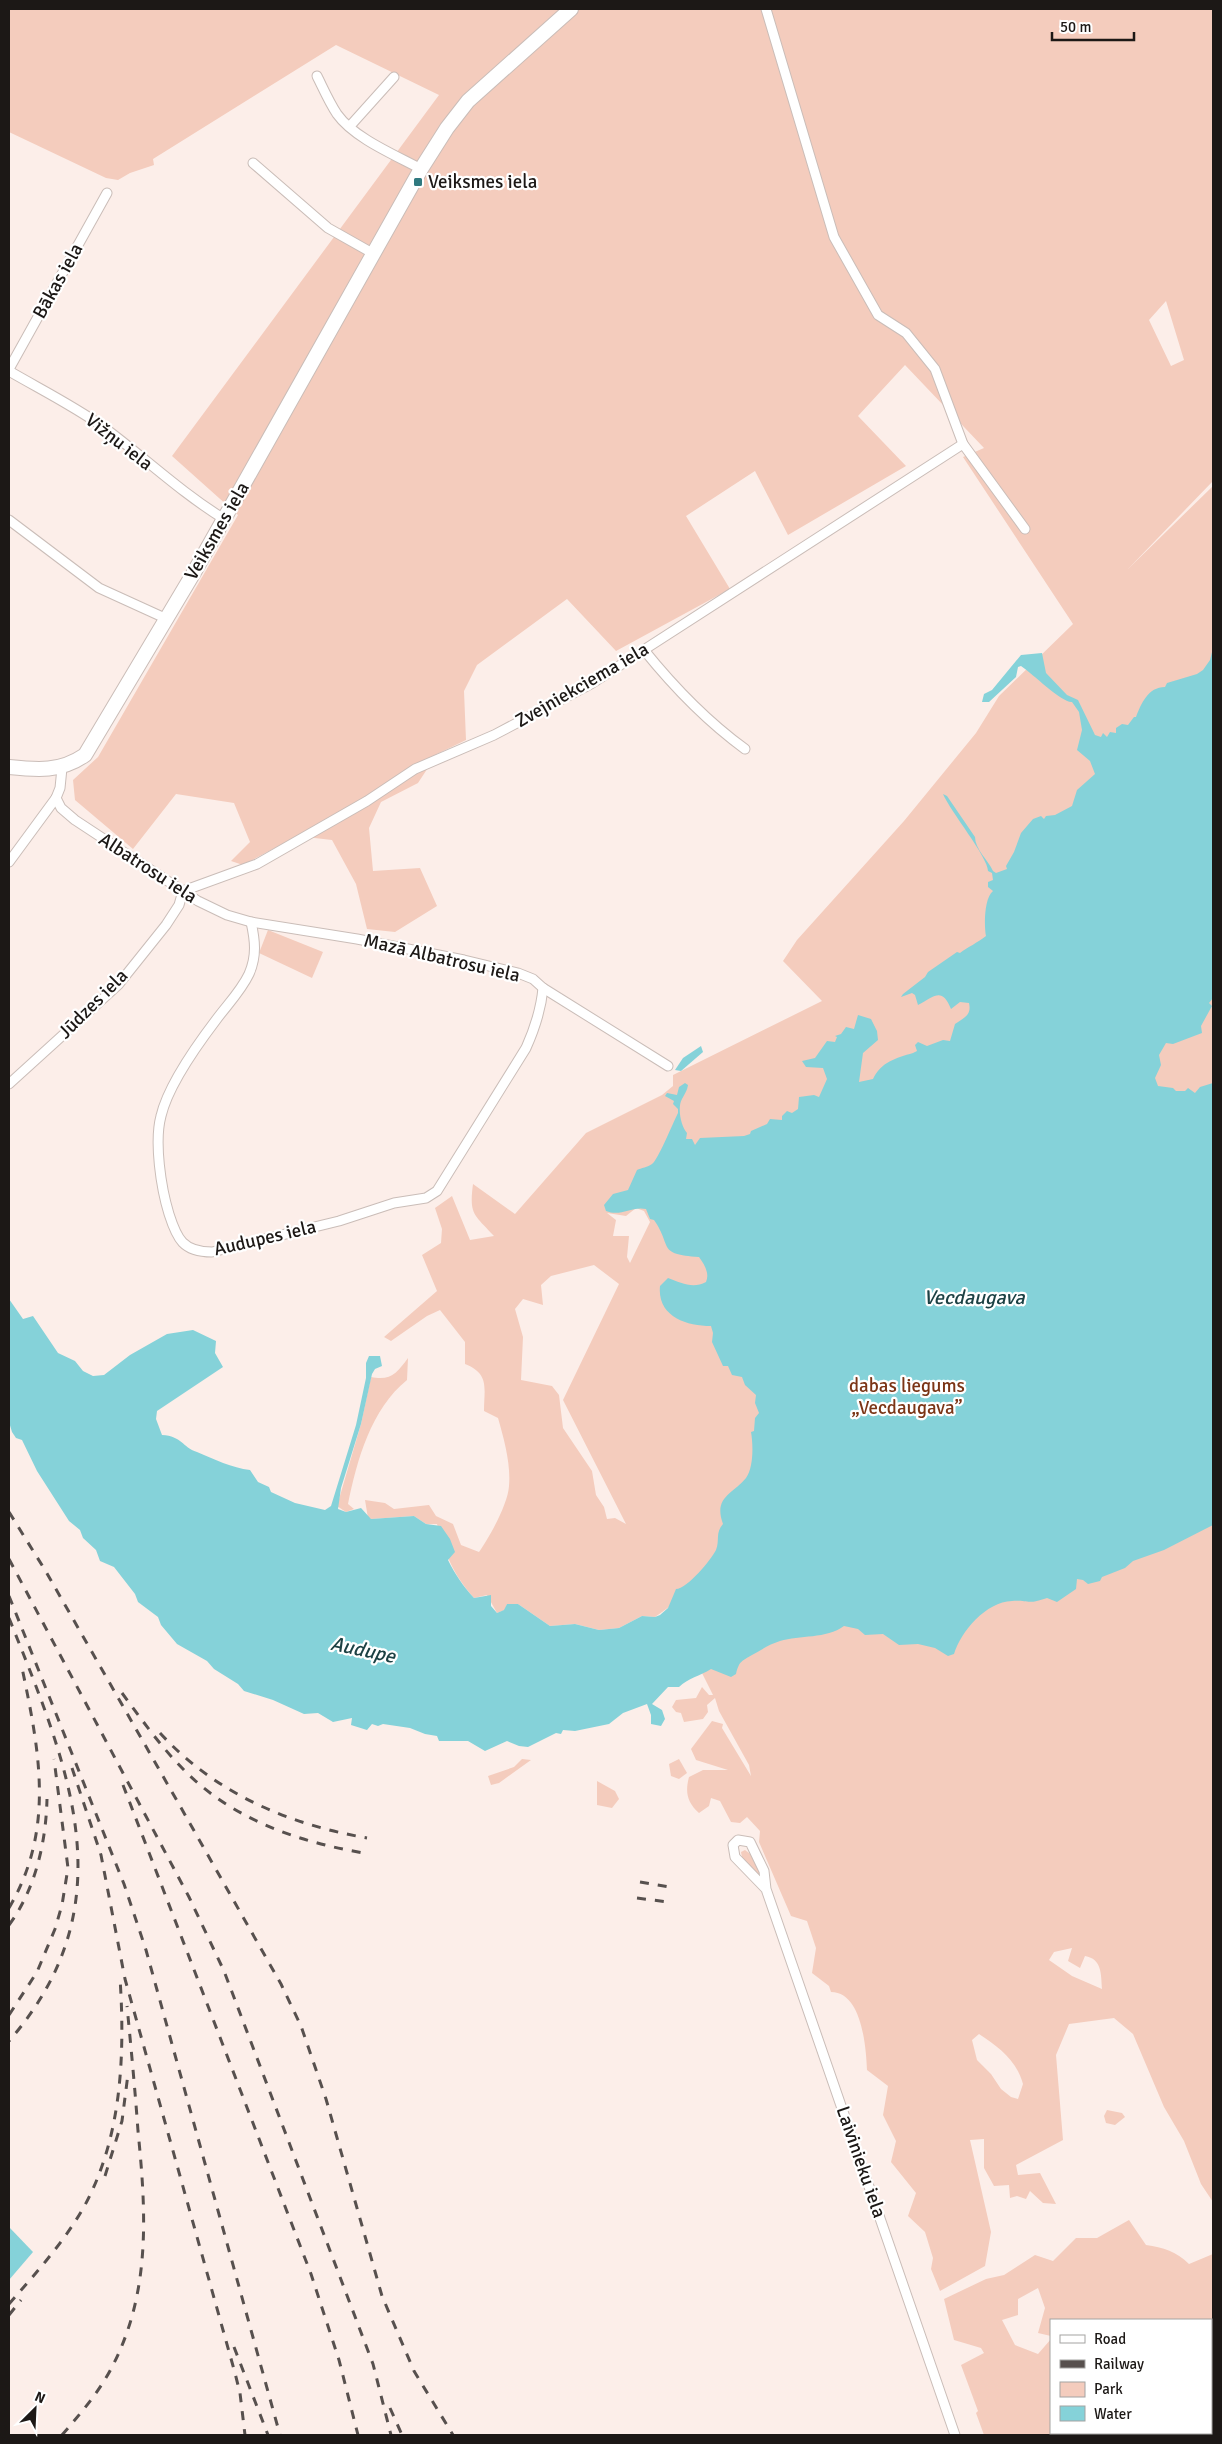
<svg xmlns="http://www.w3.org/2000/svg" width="1222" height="2444" font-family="Signika,sans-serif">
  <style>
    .green { fill: #f4ccbd; fill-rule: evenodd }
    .water { fill: #85d2d9 }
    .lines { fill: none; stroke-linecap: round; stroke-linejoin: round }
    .street-casing { stroke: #cabdb8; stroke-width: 11 }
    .secondary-casing { stroke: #cabdb8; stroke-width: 16 }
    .street { stroke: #fff; stroke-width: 9 }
    .secondary { stroke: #fff; stroke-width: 14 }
    .rail { stroke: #57504e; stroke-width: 3; stroke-dasharray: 9 9; stroke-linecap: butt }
    .poi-dot { fill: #30797f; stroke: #fff; stroke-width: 2 }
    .labels { text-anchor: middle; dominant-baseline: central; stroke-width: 4.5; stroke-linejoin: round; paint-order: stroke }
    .poi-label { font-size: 19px; fill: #1c1816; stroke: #fff; text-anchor: start }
    .street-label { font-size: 19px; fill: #1c1816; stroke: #fff }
    .park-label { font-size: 19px; fill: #7b3516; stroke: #fff }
    .water-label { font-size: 20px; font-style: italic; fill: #1c4144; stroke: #fff }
  </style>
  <rect width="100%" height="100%" fill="#fceee9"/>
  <g class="green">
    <path d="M9,9H1213V481L1127,570L1213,486V2202L1201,2184L1184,2141L1164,2107L1133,2034L1114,2018L1069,2024L1056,2055L1063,2140L1016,2165L1018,2175L1040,2173L1056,2204L1043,2203L1030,2191L1026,2199L1017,2196L1010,2198L1009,2185L994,2186L984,2168V2139L970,2140L991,2232L985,2266L940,2291L931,2269L933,2258L925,2232L908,2216L916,2193L891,2162L896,2141L883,2115L888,2086L867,2070C866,2047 862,1992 831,1992L829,1986L812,1973L816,1948L807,1921L791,1916L759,1842L760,1831L747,1817L740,1823L731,1822L720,1801L711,1798L709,1806L699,1813C687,1802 685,1792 689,1777L703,1770H728L696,1760L691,1749L712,1721L723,1724L722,1728L751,1776L749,1765L719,1711L715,1698L707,1705L708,1712L703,1719L684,1722L681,1713L676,1712L672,1707L676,1700L696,1698L702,1687L709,1695H713L669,1607L655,1617L642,1616L619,1628L599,1630L575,1624L550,1626L518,1604H507L505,1610L497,1613L487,1595L474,1598C453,1574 446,1556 437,1524H426L414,1516L371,1519L368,1518L365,1500L385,1503L394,1509L429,1505L436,1516L453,1524L461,1545L479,1552C489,1538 508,1504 509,1486C511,1464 504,1439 498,1418L484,1411C484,1388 490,1374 465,1364V1342L440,1310L427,1316L391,1341L384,1337L437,1291L422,1255L441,1243L442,1229L435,1208L452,1196L470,1240L494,1236C474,1214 469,1215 473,1184L515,1214L586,1133L662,1095L673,1086V1075L822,1001L783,961L797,940L904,821L976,733L999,696L1073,624L963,457L984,448L905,365L858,416L906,466L788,535L755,471L686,516L730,589L616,651L567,599L477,665L464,691L466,740L437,754L418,783L381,802L369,828L373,871L420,868L437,906L395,932L367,929L356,884L332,840L297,836L243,865L231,861L250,842L234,803L176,794L133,849L75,800L73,780L98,757L238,515L172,456L439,95L336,45L153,159L154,165L130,173L118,180L106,178L9,132ZM1166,301L1184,360L1171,366L1149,320ZM636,1208L644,1211L650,1222L630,1263L627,1257L629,1236H613L616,1220L607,1213L626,1216ZM594,1265L619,1284L563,1400L626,1524L615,1518L607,1519L604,1507L596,1495L592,1471L563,1428L559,1395L552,1386L521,1380L523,1337L515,1309L523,1299L543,1305L541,1285L551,1276ZM1072,1948L1068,1961L1080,1968L1085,1956C1102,1959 1101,1974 1102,1989L1072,1976L1049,1960L1054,1952ZM979,2034C999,2047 1017,2061 1023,2084L1018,2099L1011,2097L1001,2089L991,2074L977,2060L972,2040Z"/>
    <polygon points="268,930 323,952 312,978 259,953"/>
    <path d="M408,1358L407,1380C371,1409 357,1460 348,1504L354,1509L346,1512L337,1506L361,1424L371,1377C391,1381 397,1373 408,1358Z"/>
    <polygon points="522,1759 531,1760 499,1783 491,1785 488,1776 514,1767"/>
    <polygon points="679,1759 687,1773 679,1779 671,1776 669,1764"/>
    <polygon points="597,1781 615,1791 619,1799 612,1808 597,1805"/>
    <polygon points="745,1850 753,1856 760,1874 758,1875 742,1857 741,1852"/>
    <polygon points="1107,2110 1122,2113 1125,2117 1115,2125 1106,2123 1104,2116"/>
    <path d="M1129,2220L1146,2245C1163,2247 1177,2252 1189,2264L1213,2254V2435H984L976,2413L978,2411L961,2365L984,2353L981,2348L954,2340L944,2299L986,2279L1004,2275L1035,2255L1053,2261L1076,2238H1097ZM1038,2288L1045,2308L1038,2333L1051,2336V2320H1211V2433H1051V2339L1038,2354L1015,2345L1002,2320L1018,2315V2299Z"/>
  </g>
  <g class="water">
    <path d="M1213,648V998L1209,1003L1212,1006L1201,1026L1202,1033L1173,1044L1166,1043L1159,1055L1161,1065L1155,1078L1158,1086L1173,1088L1176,1091H1185L1188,1088L1195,1093L1200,1087L1213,1083V1525L1164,1550L1133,1561L1125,1568L1102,1577L1100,1581L1088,1584L1083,1580L1077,1579L1076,1589L1057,1602L1047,1598C1027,1605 1029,1600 1012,1601C986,1602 961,1631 954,1654L948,1656L935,1648L918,1644L899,1645L883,1634L865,1635L858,1629L844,1626C826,1639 800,1635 780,1641C770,1644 761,1650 752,1655C742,1661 739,1661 736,1674L731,1677L711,1669C700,1676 688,1678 679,1687H668L652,1704L662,1710L665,1719L661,1726L651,1724V1715L647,1704L623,1713L609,1724L575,1731L563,1730L561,1734L556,1733L528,1747L519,1746L507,1741L485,1751L468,1741H439L437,1736L425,1734L410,1728L383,1724L378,1726L372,1724L367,1730L351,1725L352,1718L333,1722L318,1713L304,1714L273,1700L244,1691L238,1684L214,1669L207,1661L177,1644L161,1625L158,1617L138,1602L135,1594L114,1567L100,1561L96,1550L83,1538L80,1530L69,1521L37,1471L22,1440L16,1438L12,1432L9,1422V1299L23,1319L33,1316L58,1353L75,1361L83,1371L93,1376L104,1375L130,1355L167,1334L193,1330L216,1341L215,1353L223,1367L157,1411L156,1419L162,1435C182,1436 182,1447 197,1452C214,1459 232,1468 250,1470L258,1482L269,1487L271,1492L295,1503L325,1510L331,1506L356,1425L366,1378V1363L369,1356H380L382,1366L375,1369L372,1374L361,1424L341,1488L338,1509L346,1512L361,1508L371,1519L414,1516L426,1524L441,1526L450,1539L455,1552L448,1560C455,1574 463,1586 474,1598L491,1595V1606L497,1613L504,1610L507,1604H518L550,1626L575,1624L599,1630L619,1628L642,1616L655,1617L660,1615L668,1608L676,1589C687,1589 711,1560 716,1550C720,1540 715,1533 723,1524C713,1497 733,1494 746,1478C754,1467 753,1443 751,1432L754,1431L755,1418L759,1413L755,1403L756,1395L745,1385L742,1377L732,1375L728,1366H723L712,1342L713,1333L711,1326C686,1326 657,1316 660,1286L668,1278C681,1283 693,1289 706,1282C710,1273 704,1264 699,1257C656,1254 673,1247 654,1220L650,1219L646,1209C631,1206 621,1217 606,1211L604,1205L613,1194L628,1190L637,1170C641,1168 648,1167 652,1164C658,1160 672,1125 678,1113V1109L673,1104L674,1101L665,1096L667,1093L677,1095L679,1087L685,1083L688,1085C687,1091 685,1093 682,1099C677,1108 681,1126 687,1133L686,1139H692L695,1145L700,1138L744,1136L750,1134L751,1131L767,1124L770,1119L782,1120V1116L787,1111L792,1113L798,1109L799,1097L814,1095L819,1097L827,1079L823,1068L806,1067L802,1061L815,1058L827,1041L835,1042L837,1037L835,1036L841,1034L846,1027L854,1029L858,1015L871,1019L877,1031L878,1040L863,1053L859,1082L873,1079C881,1062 896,1058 913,1053L917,1051L915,1045L918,1042L927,1046L943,1040L950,1041L955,1024C963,1018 972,1016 969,1003L960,1002L951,1009C942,987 935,996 918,1005L915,995L912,993L901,997L903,994L925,977L928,972L957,952L960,953C968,947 977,943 986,936C984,926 984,898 993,891L988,887V882L993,880L992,873L988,871C988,857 950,811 943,794L947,796L975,837C975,849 988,860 993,871L996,873L1007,869L1006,866L1014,852L1021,833L1033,819L1041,816L1044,819L1046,816L1055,815L1072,806L1077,790L1095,774L1090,761L1077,750L1082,730L1079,712L1072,702C1062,703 1033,674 1021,666L1018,667L1016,677L989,702H982L984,694L992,690L1021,655L1042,653L1046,673L1067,695L1078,700L1095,735L1101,737L1103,733L1107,737L1110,732L1116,733V728L1122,724L1128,725L1134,717H1136C1141,704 1148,687 1165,687L1167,683L1197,674L1203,670L1210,660Z"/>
    <polygon points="701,1046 703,1052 681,1071 675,1070 683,1058"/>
    <polygon points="9,2227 33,2252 9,2280"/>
  </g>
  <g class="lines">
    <defs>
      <g id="street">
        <polyline points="766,9 834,237 878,315 906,333 935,369 963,444 1025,529"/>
        <path d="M317,76C323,88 329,102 337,114C354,138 395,155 421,169"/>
        <polyline points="350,126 394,77"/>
        <polyline points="253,163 328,228 374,254"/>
        <polyline points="9,369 107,193"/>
        <path d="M9,371C40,389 72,405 102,426C144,457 179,491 224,519"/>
        <polyline points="9,520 99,588 167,619"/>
        <path d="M644,650C673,686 708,722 745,749"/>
        <polyline points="56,798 61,808 75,820 198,901 227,915 251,922 357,939 464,960 518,973 533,979 543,988 668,1066"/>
        <polyline points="9,862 56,798 60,788 62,768"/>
        <path d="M251,922C255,940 257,956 249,974C241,991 227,1005 216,1020C197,1045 168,1086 161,1116C154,1142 161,1188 169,1214C177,1239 183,1252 212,1252L339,1221L394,1203L426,1198L437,1191L526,1048C535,1028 541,1010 543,988"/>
        <polyline points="9,1084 118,985 166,925 179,905 183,891 257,864 367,801 415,769 494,735 591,684 963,444"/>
        <polyline points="766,1889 735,1857 733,1845 738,1840 750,1842 764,1871 766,1889 955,2435"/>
      </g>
      <path id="secondary" d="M9,767C38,770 60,772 85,755L193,574L421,169L447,128L468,101L571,9"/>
    </defs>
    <use href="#street" class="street-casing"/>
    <use href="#secondary" class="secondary-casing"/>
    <use href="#street" class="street"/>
    <use href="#secondary" class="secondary"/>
    <g class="rail">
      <polyline points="9,1512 45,1570 180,1806 281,1984 301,2026 326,2099 382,2296 414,2371 453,2435"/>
      <polyline points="9,1559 189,1897 224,1971 373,2364 391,2435"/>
      <polyline points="9,1596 124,1884 146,1950 280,2435"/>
      <path d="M9,1618C68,1766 129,1903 9,2041"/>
      <path d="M122,1693C142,1720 161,1747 184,1770C232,1819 298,1842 364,1853"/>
      <path d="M160,1733C215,1793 287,1824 367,1838"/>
      <polyline points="72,1768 101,1855 125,1979 235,2373 240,2393 245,2435"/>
      <polyline points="123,1785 311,2274 339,2360 358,2435"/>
      <polyline points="640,1882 669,1887"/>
      <polyline points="637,1898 668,1902"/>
      <path d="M9,1908C56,1828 39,1749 21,1663"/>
      <path d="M9,1925C35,1890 46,1843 47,1799"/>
      <polyline points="9,2015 37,1972 55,1929 62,1905 68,1868 54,1759"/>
      <polyline points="105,2176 122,2121 128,2074"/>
      <path d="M9,2304C36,2273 65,2241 85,2205C122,2136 125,2054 120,1978"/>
      <polyline points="9,2315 21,2300"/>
      <polyline points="234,2347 268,2435"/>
      <polyline points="390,2408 402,2435"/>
      <path d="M62,2435C81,2413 100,2391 113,2365C151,2291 146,2211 138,2131C135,2089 131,2047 127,2006"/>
    </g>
  </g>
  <rect class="poi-dot" x="413" y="177" width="10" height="10" rx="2.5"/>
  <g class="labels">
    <g class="poi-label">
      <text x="428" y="182">Veiksmes iela</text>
    </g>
    <g class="street-label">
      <text transform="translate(58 281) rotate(-61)">Bākas iela</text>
      <text transform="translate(119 442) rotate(38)">Vižņu iela</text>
      <text transform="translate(217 531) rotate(-60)">Veiksmes iela</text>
      <text transform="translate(582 685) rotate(-30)">Zvejniekciema iela</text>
      <text transform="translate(148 868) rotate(33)">Albatrosu iela</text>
      <text transform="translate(442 958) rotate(13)">Mazā Albatrosu iela</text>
      <text transform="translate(93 1004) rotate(-45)">Jūdzes iela</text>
      <text transform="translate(265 1238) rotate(-13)">Audupes iela</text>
      <text transform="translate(861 2162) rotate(71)">Laivinieku iela</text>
    </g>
    <g class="park-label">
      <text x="907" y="1386">dabas liegums<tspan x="907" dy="22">„Vecdaugava”</tspan></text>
    </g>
    <g class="water-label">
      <text x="974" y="1297">Vecdaugava</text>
      <text transform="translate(363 1650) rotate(12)">Audupe</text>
    </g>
  </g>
  <rect width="1222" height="2444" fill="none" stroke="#1c1816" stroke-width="20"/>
  <rect x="1050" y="2319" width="162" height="115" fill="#ffffff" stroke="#a4a3a2"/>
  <rect x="1060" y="2335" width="25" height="8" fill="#ffffff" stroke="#a4a3a2"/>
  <text x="1094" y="2344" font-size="15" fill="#1c1816">Road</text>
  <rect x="1060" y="2360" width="25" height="8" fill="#57504e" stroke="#a4a3a2"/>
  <text x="1094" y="2369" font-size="15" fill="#1c1816">Railway</text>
  <rect x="1060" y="2382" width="25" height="15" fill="#f4ccbd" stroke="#a4a3a2"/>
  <text x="1094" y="2394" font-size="15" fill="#1c1816">Park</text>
  <rect x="1060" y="2406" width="25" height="15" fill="#85d2d9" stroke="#a4a3a2"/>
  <text x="1094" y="2419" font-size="15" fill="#1c1816">Water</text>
  <g transform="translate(35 2409) rotate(24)" stroke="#ffffff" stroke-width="4" paint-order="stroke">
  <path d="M0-4L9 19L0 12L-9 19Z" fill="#1c1816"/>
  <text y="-8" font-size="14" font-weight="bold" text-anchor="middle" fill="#1c1816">N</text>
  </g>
  <path d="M1052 32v8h82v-8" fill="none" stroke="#1c1816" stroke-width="2.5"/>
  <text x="1060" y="32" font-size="15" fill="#1c1816" stroke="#ffffff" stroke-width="4" paint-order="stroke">50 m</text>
</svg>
